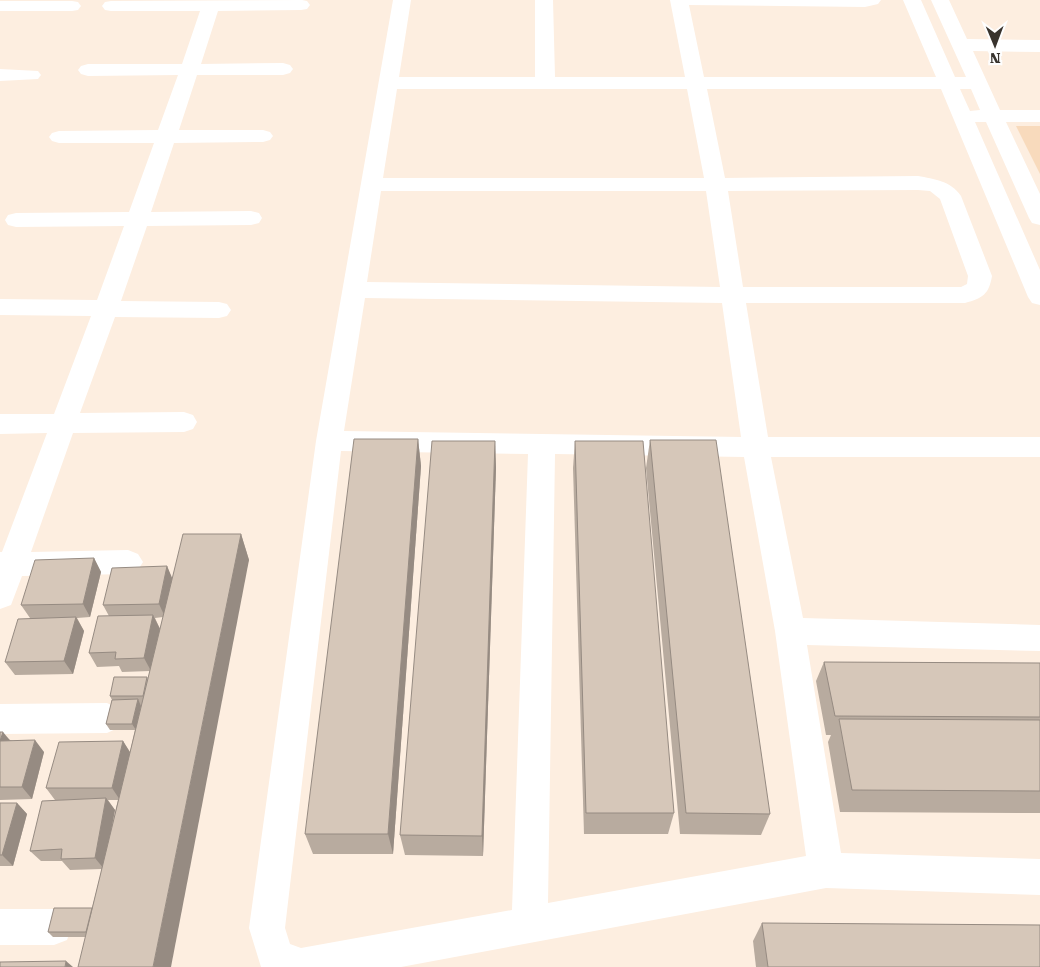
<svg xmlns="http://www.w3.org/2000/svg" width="1040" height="967" font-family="'Roboto Serif',serif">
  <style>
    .green { fill: #f8dabc }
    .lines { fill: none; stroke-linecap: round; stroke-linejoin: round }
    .minor { fill: #fff; fill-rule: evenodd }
    .wall { fill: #b8ab9f; fill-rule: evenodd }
    .shaded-wall { fill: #968b82 }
    .building { fill: #d6c7b9; stroke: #968b82 }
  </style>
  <rect width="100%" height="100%" fill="#fdeee0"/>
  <polygon class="green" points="1016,126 1040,126 1040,174"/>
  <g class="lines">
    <g class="minor">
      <polygon points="302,0 307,1 310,5 307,9 301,10 218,11 201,64 283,63 290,65 293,69 290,73 283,75 197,75 179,130 263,130 270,132 273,136 270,140 263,142 174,143 151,212 251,211 259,213 262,218 259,223 251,225 147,226 121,301 219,302 227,304 231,310 227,316 219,318 115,317 80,413 184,412 193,415 197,422 193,429 184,432 73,433 31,552 128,550 138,554 143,562 138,570 128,574 22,576 11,605 0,609 0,552 2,552 47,433 0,434 0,414 54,414 91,316 0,315 0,299 97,300 124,226 16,227 8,225 5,220 8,215 16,213 129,212 154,143 59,143 52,141 49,137 52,133 59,131 158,130 178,75 88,76 81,74 78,70 81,66 88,64 182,64 200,11 111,11 105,10 102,6 105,2 111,1"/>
      <path d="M393,0H411L399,77H535V0H553L555,77H685L670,0H881L878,4L865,7L689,5L704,77H936L903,0H921L955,77H966L931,0H949L967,39L1040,40V52L973,51L1000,110H1040V122H1006L1040,194V225L1032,223L1029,218L986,122H975L1040,270V305L1032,303L1028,297L941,89H707L725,178L918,176C934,179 951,181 961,196L992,276C989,294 983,298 965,303H746L768,437H1040V457H771L803,618L1040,625V651L807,645L841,853L1040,859V895L826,888L401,967H261L249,928L316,441ZM397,89H687L704,178H383ZM960,89H971L980,110L970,111ZM918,190L930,191L940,199L968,276L967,284L961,287H743L728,191ZM381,191H706L720,287L367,282ZM365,298L722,303L741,437L344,431ZM341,451L528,454L512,910L301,948L290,944L285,928ZM555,454L744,457L775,631L806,856L548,903Z"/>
      <polygon points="0,1 72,1 78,2 81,6 78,10 72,11 0,11"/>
      <polygon points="0,69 38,71 41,75 38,79 0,81"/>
      <polygon points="107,703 118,708 123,718 118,728 107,733 0,734 0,704"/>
      <polygon points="0,909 54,909 67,914 72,927 67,940 54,945 0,945"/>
    </g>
  </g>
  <g class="wall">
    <polygon points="418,439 421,466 393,854 313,854 305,834"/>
    <polygon points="650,440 770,814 761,835 680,834 646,468"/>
    <polygon points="495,441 496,468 483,856 405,855 400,835"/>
    <polygon points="575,441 674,813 668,834 584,834 573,468"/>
    <path d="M241,534L249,560L85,937H53L48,932L92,908L102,869L70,870L62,861H41L30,851L72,800H55L46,788L123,741L130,752L135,730H110L106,724L112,700L110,696L147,677L148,679L150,671L122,672L119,666L97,667L89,653L109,616L103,605L167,566L172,579ZM163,617L160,629L155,618ZM108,800H118L110,834L115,810Z"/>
    <polygon points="94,558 101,572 90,617 77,618 84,631 73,674 15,675 5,662 30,618 21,605"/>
    <polygon points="824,662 1040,663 1040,813 840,812 828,742 831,735 826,735 816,681"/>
    <polygon points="0,732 10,740 44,752 32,799 0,800"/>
    <polygon points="0,803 17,803 27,814 13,866 0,866"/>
    <polygon points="762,923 1040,967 756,967 753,941"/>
  </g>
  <g class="shaded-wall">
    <polygon points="418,439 421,466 393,854 388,834"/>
    <polygon points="495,441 496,468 483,856 482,836"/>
    <polygon points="241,534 249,560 171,967 153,967"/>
    <polygon points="94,558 101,572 90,617 83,604"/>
    <polygon points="167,566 173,580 165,617 159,604"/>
    <polygon points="153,615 160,629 151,671 144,658"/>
    <polygon points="76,617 84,631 73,674 64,661"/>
    <polygon points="138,699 141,706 136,730 132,724"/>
    <polygon points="3,732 13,744 0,741"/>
    <polygon points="35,740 44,752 32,799 22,787"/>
    <polygon points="123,741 131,754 120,800 112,788"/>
    <polygon points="106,798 115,810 104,869 95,858"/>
    <polygon points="17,803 27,814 13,866 2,855"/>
    <polygon points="66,961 73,967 65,967"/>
  </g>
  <g class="building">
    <polygon points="354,439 418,439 388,834 305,834"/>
    <polygon points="650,440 716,440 770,814 686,813"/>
    <polygon points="432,441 495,441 482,836 400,835"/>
    <polygon points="575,441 643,441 674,813 586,813"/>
    <polygon points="183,534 241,534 153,967 78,967"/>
    <polygon points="94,558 83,604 21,605 35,560"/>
    <polygon points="167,566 159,604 103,605 112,568"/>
    <polygon points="153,615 144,658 115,659 116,652 89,653 98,616"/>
    <polygon points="76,617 64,661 5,662 18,619"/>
    <polygon points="824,662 1040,663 1040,717 835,716"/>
    <polygon points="114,677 147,677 143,696 110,696"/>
    <polygon points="138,699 132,724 106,724 112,700"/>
    <polygon points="839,719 1040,720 1040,791 852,790"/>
    <polygon points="0,732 3,732 0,741 35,740 22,787 0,787"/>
    <polygon points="123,741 112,788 46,788 59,742"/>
    <polygon points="106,798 95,858 61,859 62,849 30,851 42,801"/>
    <polygon points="0,803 17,803 2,855 0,855"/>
    <polygon points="54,908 92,908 86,932 48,932"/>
    <polygon points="762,923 1040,925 1040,967 768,967"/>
    <polygon points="66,961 65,967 0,967 0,962"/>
  </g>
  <g transform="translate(995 45) rotate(179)" stroke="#fefefe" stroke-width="4" paint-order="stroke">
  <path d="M0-4L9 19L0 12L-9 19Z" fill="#38332d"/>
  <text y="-8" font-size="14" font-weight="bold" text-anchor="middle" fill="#38332d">N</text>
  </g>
</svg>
